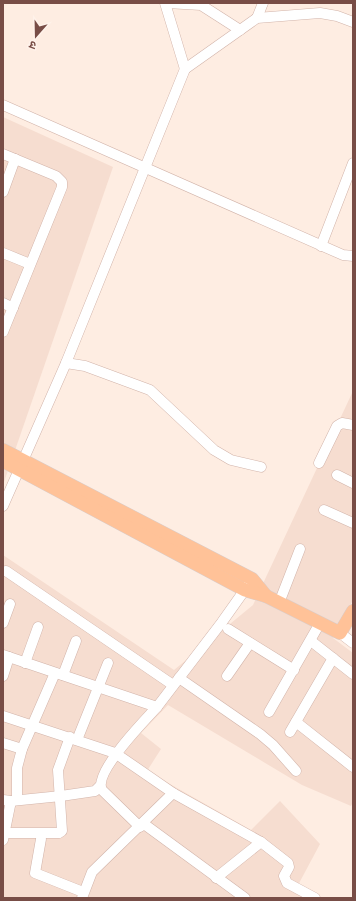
<svg xmlns="http://www.w3.org/2000/svg" width="356" height="901" font-family="'IBM Plex Sans','Noto Sans Devanagari',sans-serif">
  <style>
    .residential { fill: #f6ddd0 }
    .lines { fill: none; stroke-linecap: round; stroke-linejoin: round }
    .minor-casing { stroke: #d2b4aa; stroke-width: 11 }
    .major-casing { stroke: #d9cdcb; stroke-width: 14 }
    .minor { stroke: #fff; stroke-width: 10 }
    .major { stroke: #ffc298; stroke-width: 13 }
  </style>
  <rect width="100%" height="100%" fill="#feede2"/>
  <g class="residential">
    <polygon points="3,117 113,167 3,485"/>
    <polygon points="353,391 353,600 333,638 353,653 353,802 351,806 302,785 168,705 141,733 161,749 147,771 251,830 280,801 320,844 297,887 319,898 3,898 3,555 174,670 253,605"/>
  </g>
  <g class="lines">
    <defs>
      <g id="minor">
        <polyline points="165,3 185,69 257,18 320,13 337,16 353,22"/>
        <polyline points="167,3 201,5 240,30"/>
        <polyline points="257,18 263,3"/>
        <polyline points="3,105 343,255 353,256"/>
        <polyline points="3,154 56,176 62,182 62,187 3,332"/>
        <polyline points="3,192 15,159"/>
        <polyline points="321,246 353,163"/>
        <polyline points="3,253 30,264"/>
        <polyline points="3,303 13,308"/>
        <polyline points="66,363 85,366 150,390 214,450 231,460 261,467"/>
        <polyline points="319,463 337,426 342,423 353,425"/>
        <polyline points="337,475 353,483"/>
        <polyline points="3,506 66,363 185,69"/>
        <polyline points="324,510 353,523"/>
        <polyline points="6,571 173,685"/>
        <polyline points="279,603 300,549"/>
        <polyline points="3,623 10,604"/>
        <polyline points="228,629 294,670"/>
        <polyline points="340,633 353,643"/>
        <polyline points="311,641 353,674"/>
        <path d="M3,655L157,707C145,720 93,773 102,790L140,827"/>
        <polyline points="25,663 38,627"/>
        <polyline points="63,675 76,641"/>
        <polyline points="3,676 9,657"/>
        <polyline points="227,676 250,643"/>
        <polyline points="179,678 260,734 273,745 296,771"/>
        <polyline points="157,707 222,622 249,584"/>
        <polyline points="269,712 320,623"/>
        <polyline points="3,716 115,753 173,793 261,842"/>
        <polyline points="296,722 353,767"/>
        <polyline points="290,732 333,658"/>
        <polyline points="77,740 108,663"/>
        <polyline points="3,743 22,749"/>
        <polyline points="3,800 11,801 61,796 95,791 100,786"/>
        <polyline points="17,800 17,768 22,749 55,673"/>
        <polyline points="144,824 245,898"/>
        <polyline points="5,833 59,833 62,831 58,770 70,737"/>
        <polyline points="41,839 35,873 83,892"/>
        <polyline points="3,840 11,801"/>
        <polyline points="216,878 261,842 288,863 289,867 284,876 287,883 315,898"/>
        <polyline points="82,898 92,872 173,793"/>
      </g>
      <g id="major">
        <polyline points="3,450 252,579 266,596"/>
        <polyline points="3,461 245,590 266,596 340,633 353,611"/>
      </g>
    </defs>
    <use href="#minor" class="minor-casing"/>
    <use href="#major" class="major-casing"/>
    <use href="#minor" class="minor"/>
    <use href="#major" class="major"/>
  </g>
  <rect width="356" height="901" fill="none" stroke="#784d46" stroke-width="8"/>
  <g transform="translate(36 36) rotate(200)" stroke="#fff2ea" stroke-width="3" paint-order="stroke">
  <path d="M0-3L7 15L0 10L-7 15Z" fill="#784d46"/>
  <text y="-6" font-size="11" font-weight="bold" text-anchor="middle" fill="#784d46">उ</text>
  </g>
</svg>
